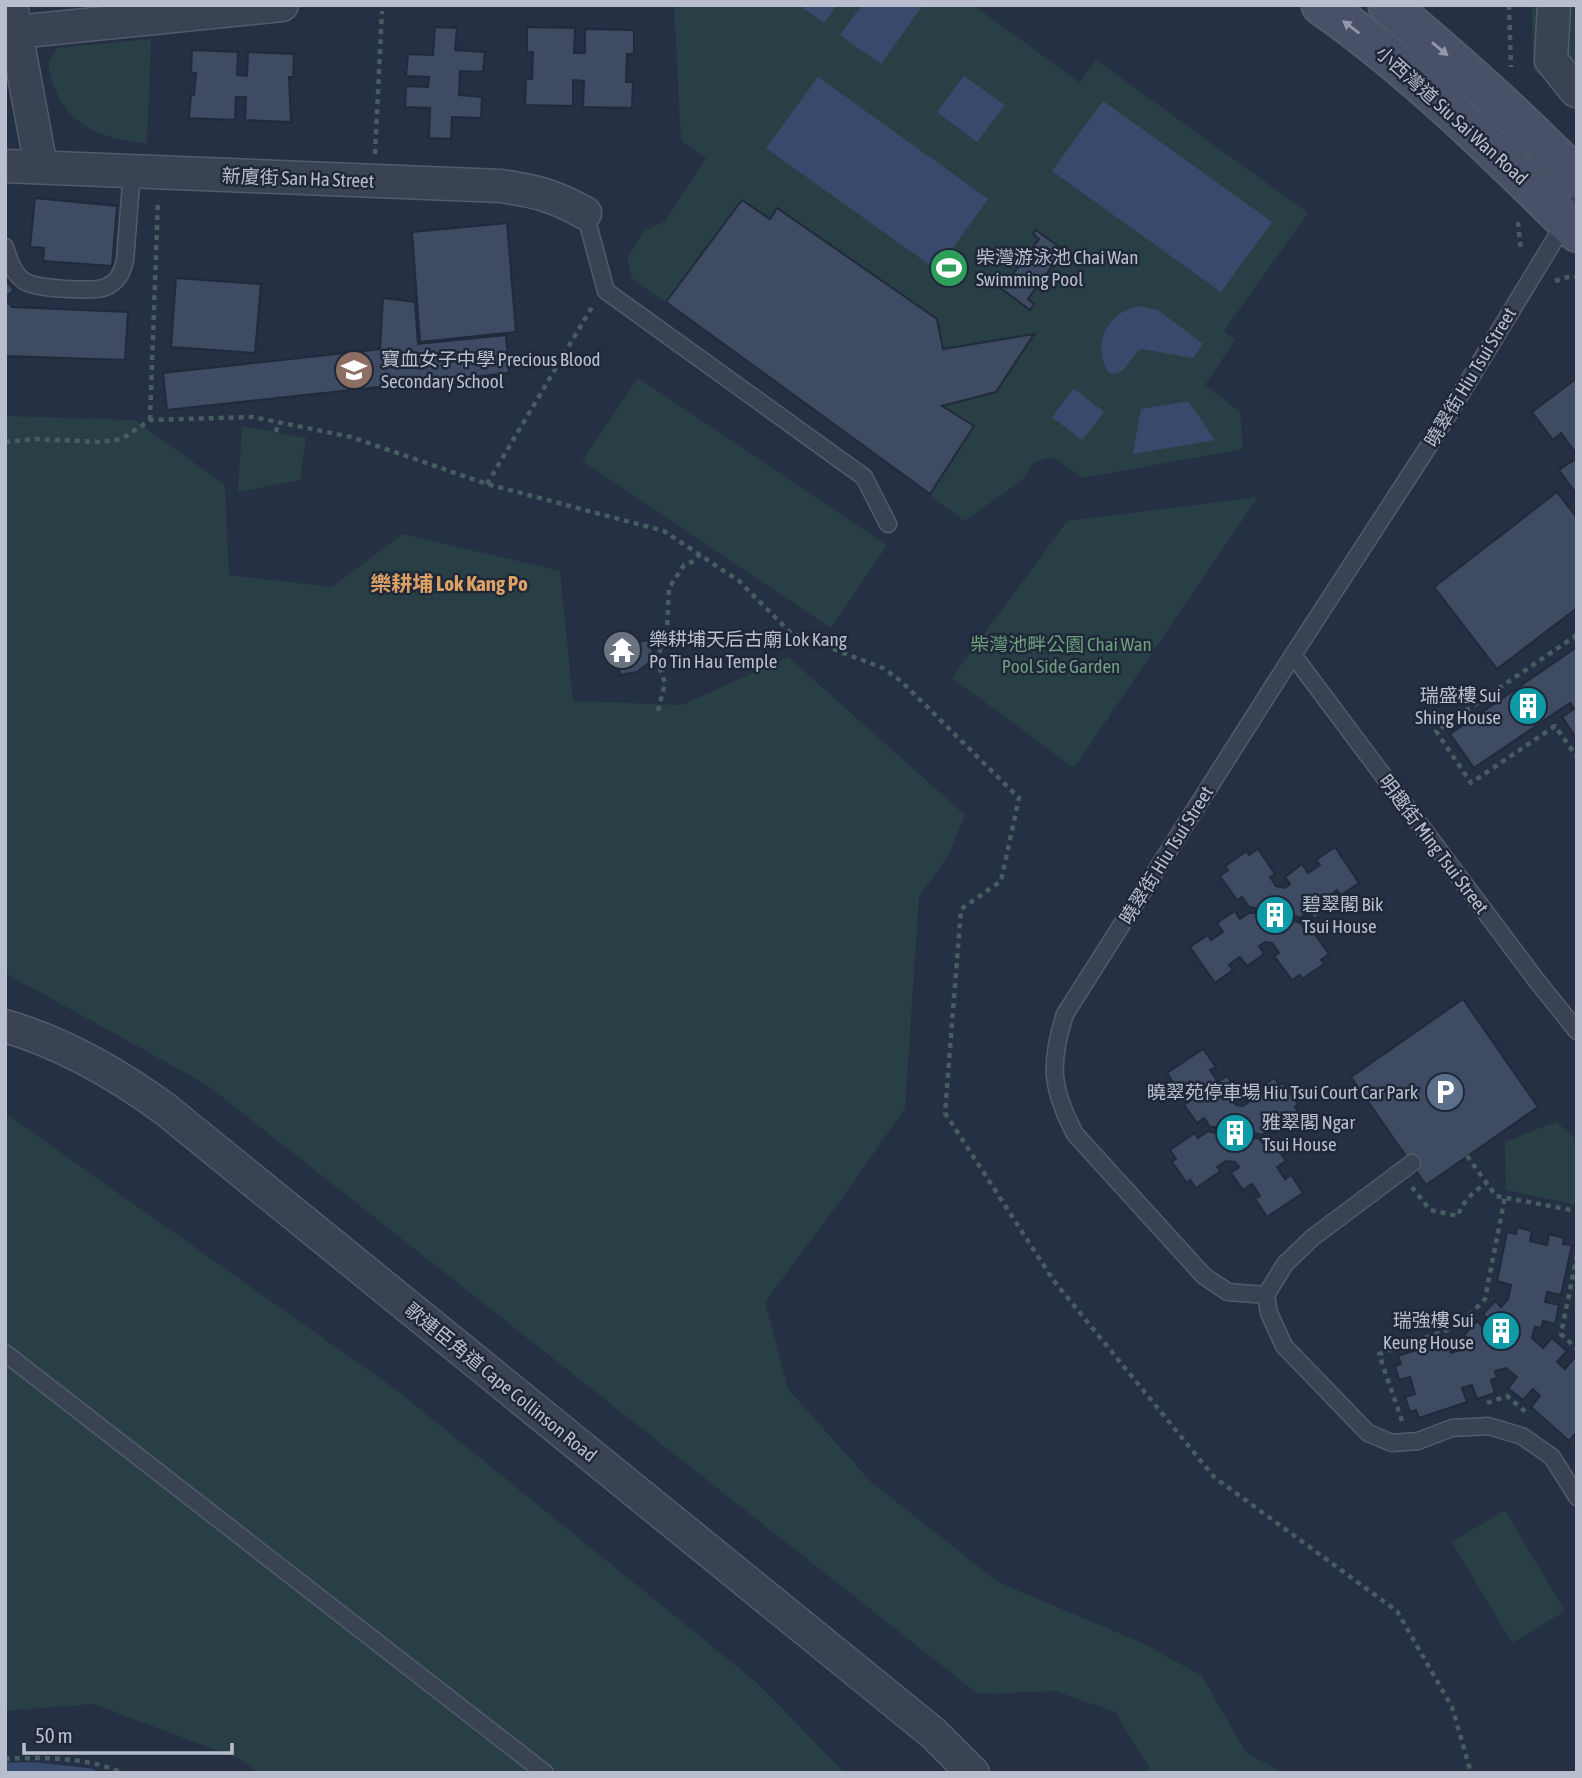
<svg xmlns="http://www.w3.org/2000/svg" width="1582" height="1778" font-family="'Asap Condensed','Noto Sans TC',sans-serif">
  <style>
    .green { fill: #284045 }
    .water { fill: #384a6c }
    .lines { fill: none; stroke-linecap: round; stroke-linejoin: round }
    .stream { stroke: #384a6c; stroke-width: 9 }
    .building { fill: #3f4b62; stroke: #212a3b; stroke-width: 2 }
    .lane-casing { stroke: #535b6b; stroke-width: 19 }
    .street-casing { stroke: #535b6b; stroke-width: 35 }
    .secondary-casing { stroke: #535b6b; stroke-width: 42 }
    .path { stroke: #465d61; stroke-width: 4.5; stroke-dasharray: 5 5; stroke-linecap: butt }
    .lane { stroke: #3a4354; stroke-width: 16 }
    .street { stroke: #3a4354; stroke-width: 32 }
    .secondary { stroke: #485167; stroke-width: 38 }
    .oneway { fill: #9198a9 }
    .labels { text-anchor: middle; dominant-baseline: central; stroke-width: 5; stroke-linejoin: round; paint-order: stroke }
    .street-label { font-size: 19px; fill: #b8becd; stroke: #1f2839 }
    .poi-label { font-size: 19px; fill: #b8becd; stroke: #1f2839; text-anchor: start }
    .park-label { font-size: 19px; fill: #6e9f7d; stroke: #1f2839 }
    .neighbourhood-label { font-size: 21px; font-weight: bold; fill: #dca164; stroke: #1f2839 }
  </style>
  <rect width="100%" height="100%" fill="#263044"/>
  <g class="green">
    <polygon points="674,5 973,5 1080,83 1096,60 1308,213 1224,331 1235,340 1205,385 1240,412 1243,449 1083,478 1052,457 1034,462 1022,480 965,521 632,278 627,259 644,231 665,221 706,158 681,140"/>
    <polygon points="1532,5 1577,5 1577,103 1533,70"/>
    <path d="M151,39L147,143C93,140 56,118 48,63L57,48Z"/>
    <polygon points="638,378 887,545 831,628 582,461"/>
    <polygon points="5,416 134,420 225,485 229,575 332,587 403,534 560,571 573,701 682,705 788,657 965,815 949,854 919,897 905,1108 843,1197 765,1302 788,1389 870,1481 998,1582 1142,1643 1202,1676 1246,1753 1285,1773 1149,1773 1149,1767 1115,1712 1055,1691 978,1694 207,1085 5,973"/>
    <polygon points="242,426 306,438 300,480 238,492"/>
    <polygon points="1258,497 1074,768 952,678 1067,521"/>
    <polygon points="5,1113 395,1389 756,1682 845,1773 259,1773 240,1759 93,1704 5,1711"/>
    <polygon points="1556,1122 1577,1140 1577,1205 1506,1190 1505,1142"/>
    <polygon points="1505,1510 1565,1611 1512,1643 1452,1542"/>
  </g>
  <g class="water">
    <polygon points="799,5 837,5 824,23"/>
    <polygon points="862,5 923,5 881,64 840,35"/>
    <polygon points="964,76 1005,105 977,142 937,112"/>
    <polygon points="818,77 988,199 937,270 766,148"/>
    <polygon points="1103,101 1272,222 1221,292 1052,171"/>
    <path d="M1138,306L1158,310L1203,344L1193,358L1142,349C1128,356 1125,380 1108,372C1092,343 1107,313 1138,306Z"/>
    <polygon points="1074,389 1104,412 1082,440 1052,417"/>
    <polygon points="1188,401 1215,440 1133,454 1141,409"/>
  </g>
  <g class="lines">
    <polyline class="stream" points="5,1767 38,1767 91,1773"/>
  </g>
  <g class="building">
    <polygon points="435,27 457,28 455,50 485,52 483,72 460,71 459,95 482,97 481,118 452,117 451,139 429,138 430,108 405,107 406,86 428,87 429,77 406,76 408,54 433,55"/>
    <polygon points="527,27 575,28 574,53 585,53 585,29 634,30 634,54 627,54 626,82 633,82 632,108 583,107 584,81 573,80 573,106 525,105 526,79 532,79 533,52 527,52"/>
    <polygon points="192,50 238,52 237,75 247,76 248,52 294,54 293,77 289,77 291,122 245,120 246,97 236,97 235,120 189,118 191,95 194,95 196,73 191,73"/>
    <polygon points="35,198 117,206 112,266 43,261 44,248 30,247"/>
    <polygon points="742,200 770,219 777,208 937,319 943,349 1034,334 996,392 942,406 974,426 930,494 666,302"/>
    <polygon points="507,223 516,332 420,342 412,232"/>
    <polygon points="1036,230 1070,255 1067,259 1061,254 1028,299 1034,304 1030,310 995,284 1000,278 1006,283 1039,239 1033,234"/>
    <polygon points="176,278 261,284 255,353 171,347"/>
    <polygon points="5,280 14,290 5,298"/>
    <polygon points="383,298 415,302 418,344 506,335 509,373 167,410 163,373 380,349"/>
    <polygon points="5,299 12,307 128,312 125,360 5,356"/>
    <polygon points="1577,378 1577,455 1561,433 1553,440 1532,412"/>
    <polygon points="1577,458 1577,495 1559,470"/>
    <polygon points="1557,492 1577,518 1577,608 1497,669 1434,587"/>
    <polygon points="649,640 655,658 637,672 620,675 614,646"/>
    <polygon points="1577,647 1577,739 1562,717 1574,709 1570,703 1474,768 1450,734"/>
    <polygon points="1335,847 1359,883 1341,895 1337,890 1326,898 1332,907 1314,919 1309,911 1300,918 1294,916 1293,921 1301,923 1307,933 1312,930 1329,954 1321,960 1324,964 1302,979 1300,975 1292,980 1274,956 1279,953 1272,943 1265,942 1259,946 1264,954 1247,966 1240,957 1229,965 1233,970 1215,983 1190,947 1208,935 1211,940 1223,932 1217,923 1235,911 1240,919 1249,913 1255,913 1256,908 1249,907 1242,897 1237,900 1220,876 1228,870 1225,866 1247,851 1249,855 1258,849 1275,874 1270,877 1276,886 1285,888 1290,884 1285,877 1302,864 1308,873 1320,865 1316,860"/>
    <polygon points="1463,999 1538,1107 1426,1185 1351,1077"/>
    <polygon points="1203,1049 1216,1067 1210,1070 1218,1082 1227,1076 1240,1093 1231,1099 1236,1105 1243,1106 1253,1099 1249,1095 1274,1078 1280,1085 1283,1083 1298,1104 1295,1107 1300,1115 1275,1133 1272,1128 1262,1135 1255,1133 1254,1138 1260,1139 1266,1148 1273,1143 1286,1161 1277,1167 1285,1179 1291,1175 1303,1193 1267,1217 1255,1199 1260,1196 1252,1184 1243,1190 1231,1173 1239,1167 1235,1162 1226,1161 1217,1167 1221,1171 1196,1188 1190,1180 1187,1183 1172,1162 1176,1159 1170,1150 1195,1133 1198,1138 1208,1131 1215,1133 1216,1127 1210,1127 1204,1118 1197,1123 1184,1105 1193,1099 1185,1087 1179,1091 1167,1073"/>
    <polygon points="1517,1227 1532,1231 1530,1241 1547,1245 1549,1234 1564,1238 1563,1244 1572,1245 1561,1295 1547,1292 1545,1302 1559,1305 1555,1324 1543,1321 1541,1328 1535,1327 1532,1338 1543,1348 1552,1338 1567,1351 1557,1362 1565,1369 1574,1358 1577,1360 1577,1436 1575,1434 1569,1441 1531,1407 1540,1396 1533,1389 1523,1400 1508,1388 1517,1377 1506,1368 1495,1371 1497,1378 1491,1380 1495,1393 1477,1399 1472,1385 1462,1388 1467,1402 1419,1418 1416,1410 1410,1412 1405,1397 1415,1394 1410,1377 1399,1380 1395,1366 1401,1364 1398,1356 1446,1340 1451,1353 1464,1349 1471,1341 1464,1335 1477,1321 1482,1326 1488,1319 1483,1314 1495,1301 1501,1307 1508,1299 1511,1285 1497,1281 1507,1232 1516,1234"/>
  </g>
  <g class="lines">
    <defs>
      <g id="lane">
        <polyline points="585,213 606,291 864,477 888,524"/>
        <path d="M5,247C9,260 13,273 24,281C36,289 93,292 106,287C118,282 122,272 125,261L132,171"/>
        <polyline points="1293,655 1537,981 1577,1031"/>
        <path d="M1266,1295L1228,1292L1204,1276L1075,1134C1051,1088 1049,1064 1065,1014L1293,655L1432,441L1577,203"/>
        <polyline points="1266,1295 1269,1313 1284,1346 1368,1433 1392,1443 1418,1441 1452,1428 1488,1426 1522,1436 1552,1457 1577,1497"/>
        <polyline points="1266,1295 1285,1264 1312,1238 1412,1163"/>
        <polyline points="5,1353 545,1773"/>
      </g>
      <g id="street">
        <polyline points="11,5 41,167"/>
        <polyline points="1554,5 1551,60 1576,91"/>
        <polyline points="16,32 282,5"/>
        <path d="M5,166L501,186C535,191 555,196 585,213"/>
        <path d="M5,1026C63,1043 117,1074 165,1109L933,1733L973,1773"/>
      </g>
      <g id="secondary">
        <path d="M1321,5C1415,71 1496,152 1577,232"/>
        <path d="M1388,5C1454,60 1517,116 1577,178"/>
      </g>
    </defs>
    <use href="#lane" class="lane-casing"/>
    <use href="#street" class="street-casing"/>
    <use href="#secondary" class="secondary-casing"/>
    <g class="path">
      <polyline points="1509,5 1511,67"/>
      <polyline points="375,154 382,11"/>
      <polyline points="1518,222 1521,251"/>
      <polyline points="1555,281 1571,276 1577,277"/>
      <polyline points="150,420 158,200"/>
      <polyline points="276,432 278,422"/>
      <polyline points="5,442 35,439 102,442 122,439 150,420 253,417 351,437 487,484 664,531 739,581 791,633 883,668 902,682 1019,798 1001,881 961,909 945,1113 1054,1281 1214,1477 1397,1611 1452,1707 1471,1773"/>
      <polyline points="487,484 592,307"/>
      <polyline points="1577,635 1436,731 1471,783 1555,726 1577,757"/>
      <polyline points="658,711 665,683 659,666 661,636 667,628 669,588 684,565 694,561 700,554"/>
      <polyline points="1467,1156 1496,1196 1577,1211"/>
      <path d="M1412,1187L1430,1210L1458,1216C1463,1200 1473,1193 1486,1183"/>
      <polyline points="1577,1255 1561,1334 1577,1349"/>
      <polyline points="1487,1403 1507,1396 1527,1413"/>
      <polyline points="1402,1421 1379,1354 1459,1326 1485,1299 1505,1197"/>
      <path d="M5,1759C44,1757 87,1757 123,1773"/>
    </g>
    <use href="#lane" class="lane"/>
    <use href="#street" class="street"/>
    <use href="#secondary" class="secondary"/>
  </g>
  <defs><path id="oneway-solid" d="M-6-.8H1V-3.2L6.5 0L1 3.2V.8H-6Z" transform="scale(1.75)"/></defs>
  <g class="oneway">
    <use href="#oneway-solid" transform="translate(1351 27) rotate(-143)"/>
    <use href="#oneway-solid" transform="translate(1440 49) rotate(40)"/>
  </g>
  <defs>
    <symbol id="stadium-disc" viewBox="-11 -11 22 22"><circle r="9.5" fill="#2e9e5b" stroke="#1f2839"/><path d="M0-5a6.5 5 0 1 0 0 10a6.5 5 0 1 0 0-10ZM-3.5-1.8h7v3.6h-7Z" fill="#fff"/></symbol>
    <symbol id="school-disc" viewBox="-11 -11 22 22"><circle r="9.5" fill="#8d6e63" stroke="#1f2839"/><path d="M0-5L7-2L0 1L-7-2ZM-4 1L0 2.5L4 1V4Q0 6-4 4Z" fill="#fff"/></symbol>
    <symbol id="temple-disc" viewBox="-11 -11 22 22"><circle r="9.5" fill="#6b7280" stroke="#1f2839"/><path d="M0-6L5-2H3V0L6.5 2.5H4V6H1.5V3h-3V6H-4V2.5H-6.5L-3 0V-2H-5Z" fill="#fff"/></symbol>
    <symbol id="building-disc" viewBox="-11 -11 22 22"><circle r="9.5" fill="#0f9aa8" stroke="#1f2839"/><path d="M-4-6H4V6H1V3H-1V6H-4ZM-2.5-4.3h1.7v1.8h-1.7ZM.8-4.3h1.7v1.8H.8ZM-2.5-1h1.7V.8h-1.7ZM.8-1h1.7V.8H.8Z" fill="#fff"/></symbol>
    <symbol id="parking-disc" viewBox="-11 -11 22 22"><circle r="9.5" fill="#5c6f8a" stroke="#1f2839"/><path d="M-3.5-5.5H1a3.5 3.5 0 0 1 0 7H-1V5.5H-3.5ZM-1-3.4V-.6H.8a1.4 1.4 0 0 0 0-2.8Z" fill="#fff"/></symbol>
  </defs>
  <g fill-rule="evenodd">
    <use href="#stadium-disc" x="927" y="246" width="44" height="44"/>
    <use href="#school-disc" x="332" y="348" width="44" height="44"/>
    <use href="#temple-disc" x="600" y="628" width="44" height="44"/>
    <use href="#building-disc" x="1506" y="684" width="44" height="44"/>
    <use href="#building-disc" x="1253" y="893" width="44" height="44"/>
    <use href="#parking-disc" x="1423" y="1070" width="44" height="44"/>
    <use href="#building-disc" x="1213" y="1111" width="44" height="44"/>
    <use href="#building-disc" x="1479" y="1309" width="44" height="44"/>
  </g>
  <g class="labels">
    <g class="street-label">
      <text transform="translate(1452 115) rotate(42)">小西灣道 Siu Sai Wan Road</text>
      <text transform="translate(298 178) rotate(2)">新廈街 San Ha Street</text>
      <text transform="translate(1470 377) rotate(-59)">曉翠街 Hiu Tsui Street</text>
      <text transform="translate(1434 844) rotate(53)">明趣街 Ming Tsui Street</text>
      <text transform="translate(1166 855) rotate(-58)">曉翠街 Hiu Tsui Street</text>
      <text transform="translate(501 1382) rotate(39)">歌連臣角道 Cape Collinson Road</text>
    </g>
    <g class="poi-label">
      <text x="976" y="257">柴灣游泳池 Chai Wan<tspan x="976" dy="22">Swimming Pool</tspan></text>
      <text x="381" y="359">寶血女子中學 Precious Blood<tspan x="381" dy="22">Secondary School</tspan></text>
      <text x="649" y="639">樂耕埔天后古廟 Lok Kang<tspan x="649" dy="22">Po Tin Hau Temple</tspan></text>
      <text x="1501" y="695" text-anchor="end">瑞盛樓 Sui<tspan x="1501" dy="22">Shing House</tspan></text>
      <text x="1302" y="904">碧翠閣 Bik<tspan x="1302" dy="22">Tsui House</tspan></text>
      <text x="1418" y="1092" text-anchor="end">曉翠苑停車場 Hiu Tsui Court Car Park</text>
      <text x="1262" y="1122">雅翠閣 Ngar<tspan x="1262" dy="22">Tsui House</tspan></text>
      <text x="1474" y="1320" text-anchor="end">瑞強樓 Sui<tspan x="1474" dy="22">Keung House</tspan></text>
    </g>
    <g class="park-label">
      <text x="1061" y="644">柴灣池畔公園 Chai Wan<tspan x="1061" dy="22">Pool Side Garden</tspan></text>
    </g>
    <g class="neighbourhood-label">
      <text x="449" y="583">樂耕埔 Lok Kang Po</text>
    </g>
  </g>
  <rect width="1582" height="1778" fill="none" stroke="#b8becd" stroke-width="14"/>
  <path d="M24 1743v10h208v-10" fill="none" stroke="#b8becd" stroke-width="3.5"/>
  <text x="35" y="1743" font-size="21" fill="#b8becd" stroke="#1f2839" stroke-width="5" paint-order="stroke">50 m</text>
</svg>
